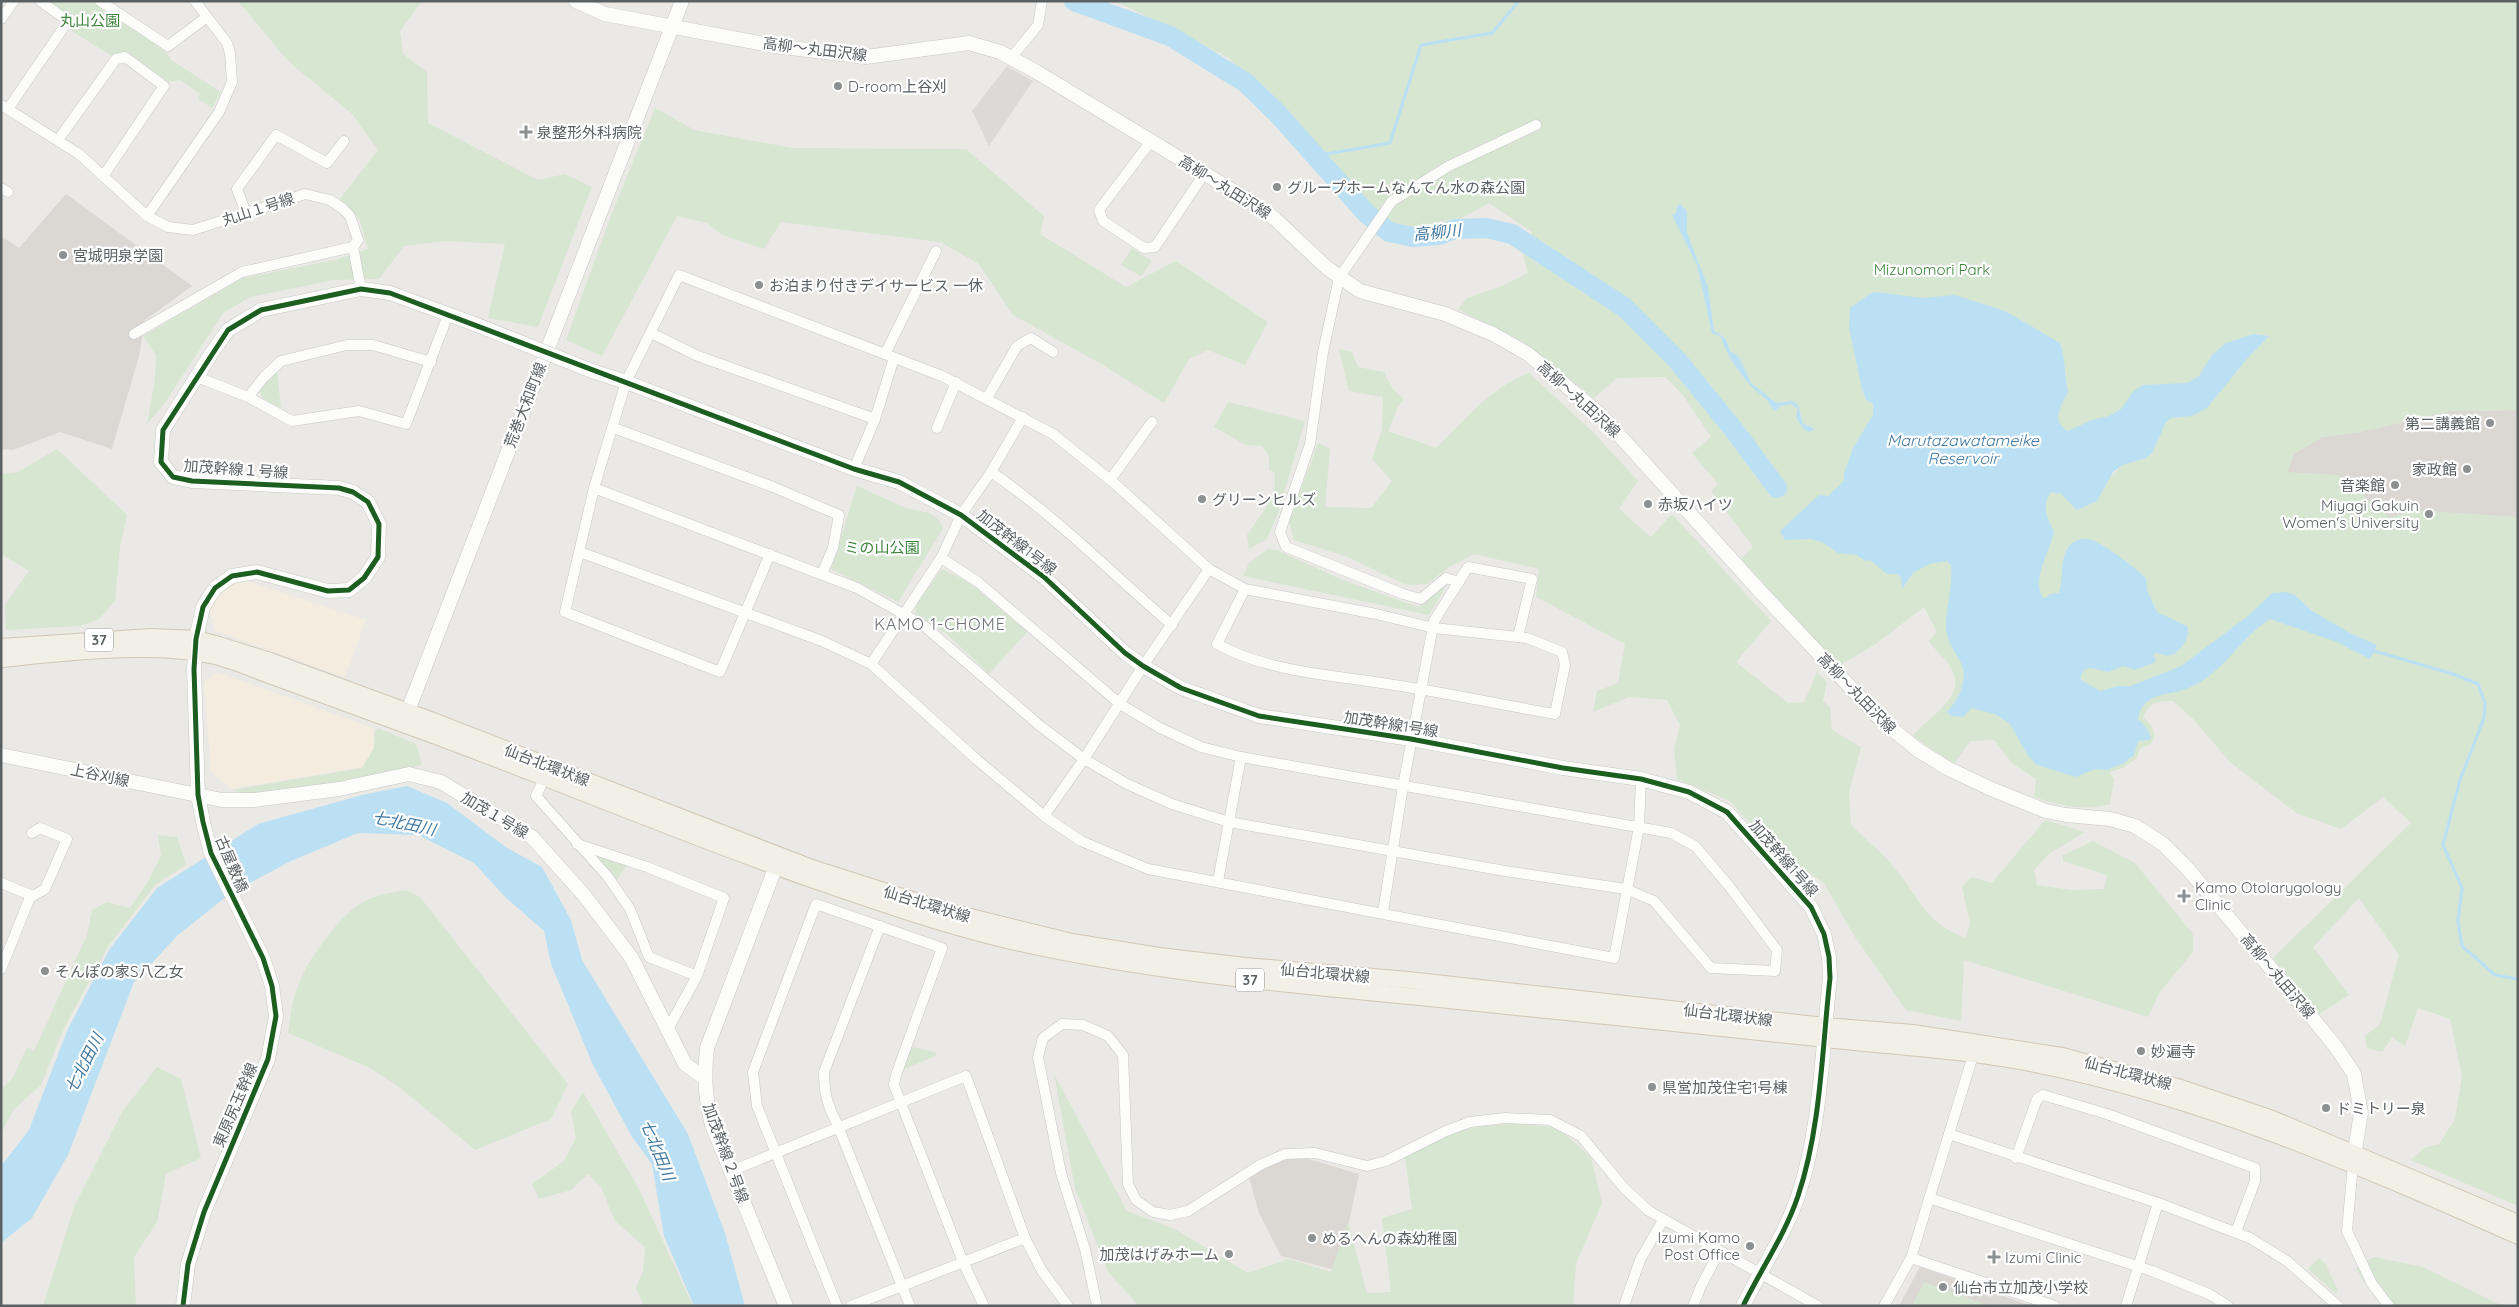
<svg xmlns="http://www.w3.org/2000/svg" width="2519" height="1307" font-family="Quicksand,'Noto Sans JP',sans-serif">
  <style>
    .commercial { fill: #f4eddf }
    .industrial { fill: #dcdad7 }
    .education { fill: #dbd8d4 }
    .green { fill: #d6e6d1; fill-rule: evenodd }
    .water { fill: #bbe0f4 }
    .lines { fill: none; stroke-linecap: round; stroke-linejoin: round }
    .stream { stroke: #bbe0f4; stroke-width: 3 }
    .river { stroke: #bbe0f4; stroke-width: 20 }
    .minor-casing { stroke: #c7c7c6; stroke-width: 11 }
    .tertiary-casing { stroke: #c7c7c6; stroke-width: 15 }
    .primary-casing { stroke: #d1c7b5; stroke-width: 18 }
    .minor { stroke: #fcfcfb; stroke-width: 10 }
    .tertiary { stroke: #fcfcfb; stroke-width: 14 }
    .primary { stroke: #f2efe7; stroke-width: 16 }
    .tertiary-bridge-casing { stroke: #c7c7c6; stroke-width: 15; stroke-linecap: butt }
    .tertiary-bridge { stroke: #fcfcfb; stroke-width: 14 }
    .cycleway-casing { stroke: #fff; stroke-width: 8 }
    .cycleway { stroke: #1b5e20; stroke-width: 5 }
    .poi-dot { fill: #8d9090; stroke: #fff; stroke-width: 2 }
    .labels { text-anchor: middle; dominant-baseline: central; stroke-width: 4.5; stroke-linejoin: round; paint-order: stroke }
    .shield { fill: #fff; stroke: #8c9092; stroke-width: 1 }
    .shield-label { font-size: 14px; font-weight: bold; fill: #5b6063 }
    .park-label { font-size: 15px; fill: #3c843a; stroke: #fff }
    .street-label { font-size: 15px; fill: #5b6063; stroke: #fff }
    .poi-label { font-size: 15px; fill: #5b6063; stroke: #fff; text-anchor: start }
    .water-label { font-size: 16px; font-style: italic; fill: #4179a2; stroke: #fff }
    .neighbourhood-label { font-size: 16px; letter-spacing: 1px; fill: #6d7275; stroke: #fff }
  </style>
  <rect width="100%" height="100%" fill="#ebe9e5"/>
  <g class="commercial">
    <polygon points="242,579 366,620 345,677 216,631 209,609 219,589"/>
    <polygon points="217,672 373,728 374,748 362,767 231,789 211,772 204,682"/>
  </g>
  <polygon class="industrial" points="1007,66 1033,81 989,146 972,111"/>
  <g class="education">
    <polygon points="66,194 192,286 145,320 139,356 112,449 60,432 13,450 1,449 1,236 19,248"/>
    <polygon points="2518,410 2518,617 2287,472 2294,454 2322,437 2360,432 2451,411"/>
    <polygon points="1299,1156 1359,1174 1339,1271 1281,1256 1259,1213 1249,1177 1264,1167"/>
    <polygon points="1920,1267 2032,1306 1899,1306"/>
  </g>
  <g class="green">
    <polygon points="49,1 96,1 167,53 171,60 221,92 212,108 198,99 200,94 180,80 169,82 131,55 112,56 70,30 67,13"/>
    <polygon points="238,1 422,1 400,31 403,54 427,72 428,123 538,180 565,174 592,187 538,327 488,318 505,244 447,241 404,246 379,279 334,280 250,297 223,313 165,403 147,424 155,379 156,355 143,336 243,278 335,260 368,249 359,218 340,199 378,150 352,114 289,62"/>
    <path d="M1111,1H2518V410L2451,411L2360,432L2322,437L2294,454L2287,472L2338,475L2390,518L2413,510L2518,517V1206L2411,1160L2424,1148L2439,1144L2455,1119L2462,1076L2450,1019L2418,1008L2405,1046L2392,1037L2382,1052L2367,1048L2365,1036L2380,1024L2399,955L2359,898L2313,947L2349,995L2318,1015L2273,958L2411,823L2383,797L2341,829L2298,814L2231,763L2193,719L2173,701C2157,701 2150,702 2143,717L2152,727L2155,736L2150,745L2140,748L2137,758L2123,768L2109,772L2114,779L2110,804C2086,812 2058,805 2034,797L2036,779L2012,763L1994,740L1970,741L1954,764L1912,736C1927,719 1965,698 1953,672C1948,660 1936,652 1929,641L1937,632L1924,607L1877,643L1839,666L1741,559L1753,547L1711,491L1718,484L1692,453L1711,437L1683,395L1665,377L1617,378L1594,398L1530,347L1458,309L1467,298L1502,286L1528,273L1523,254L1532,232L1489,203L1462,218L1411,227L1392,222L1374,209L1325,154L1229,58L1128,7ZM2158,440L2152,453L2146,458L2123,465L2108,479L2090,486Z"/>
    <polygon points="655,108 694,130 793,148 966,149 1044,216 1040,234 1126,287 1176,261 1268,322 1245,365 1208,350 1189,359 1164,403 1103,365 1013,315 979,264 940,242 781,222 764,249 722,235 707,223 677,216 602,356 566,340 612,213"/>
    <polygon points="1132,248 1152,261 1141,276 1121,265"/>
    <path d="M1339,349L1352,352L1358,367L1384,372L1393,389L1404,399L1398,407L1388,431L1436,448C1465,420 1489,388 1529,373L1595,434L1638,481L1619,509L1651,537L1672,514L1771,621L1736,662L1788,703L1804,702L1817,672L1827,682L1823,701L1830,707L1832,730L1861,747L1849,792L1851,825C1866,840 1885,855 1898,872C1922,903 1926,923 1966,938L1970,923L1962,887L1971,877L1992,883L2045,820L2085,832L2049,854L2034,870L2037,885L2071,890L2104,889L2107,875L2063,861V855L2093,841L2135,863L2193,934V952L2160,992L2148,1017L1964,960L1961,1021L1906,1010L1853,934L1824,883L1789,860L1741,814L1730,801L1677,779L1674,749L1680,725L1667,700L1629,697L1593,712L1597,691L1618,683L1625,644L1536,597L1539,569L1474,554L1449,567L1428,584L1406,585L1348,557L1294,540L1289,522L1318,443L1330,449L1325,507L1371,508L1392,481L1372,459L1382,429L1383,397L1349,391Z"/>
    <polygon points="277,371 281,408 262,398 259,389 272,373"/>
    <path d="M1228,402L1305,421L1279,511L1267,539L1249,549L1247,535C1259,517 1280,494 1274,472L1269,470V456L1262,446L1246,445L1214,427Z"/>
    <polygon points="57,449 127,515 120,547 115,601 99,619 80,626 6,630 5,605 29,571 1,554 1,474 18,472"/>
    <polygon points="857,486 906,508 929,513 938,519 943,528 898,602 831,569"/>
    <polygon points="1268,549 1277,550 1340,579 1418,607 1441,587 1445,588 1429,615 1243,576 1249,563"/>
    <polygon points="942,569 970,583 1027,632 989,674 947,634 916,615 915,606"/>
    <polygon points="378,728 416,744 422,765 341,784 255,796 232,790 362,768 374,748 375,731"/>
    <polygon points="158,835 177,837 186,865 156,884 109,945 64,1028 41,1085 13,1110 1,1134 1,1089 13,1078 27,1047 34,1051 87,935 92,910 107,902 130,908 149,880 161,855"/>
    <polygon points="601,855 627,865 616,881 597,860"/>
    <path d="M406,890L420,897L568,1084L551,1119L475,1150L398,1086L370,1068L288,1033C293,988 303,967 331,932C342,918 352,907 369,899C381,894 394,892 406,890Z"/>
    <polygon points="908,1046 935,1052 937,1055 900,1071"/>
    <polygon points="157,1067 181,1079 201,1158 166,1174 157,1222 134,1257 136,1306 43,1306 74,1207 122,1112"/>
    <polygon points="1054,1074 1127,1211 1173,1228 1248,1273 1289,1259 1331,1272 1348,1222 1367,1293 1391,1292 1382,1218 1412,1209 1405,1157 1459,1129 1516,1123 1558,1128 1591,1157 1602,1203 1576,1264 1573,1306 1139,1306 1108,1272 1075,1188"/>
    <polygon points="583,1092 639,1189 693,1306 644,1306 636,1288 643,1271 645,1247 615,1221 601,1187 588,1174 571,1190 539,1199 532,1184 564,1161 576,1138 571,1112"/>
    <polygon points="2374,1257 2423,1267 2503,1306 2386,1306 2366,1285 2356,1268"/>
    <polygon points="2319,1258 2326,1264 2338,1291 2335,1293 2308,1269"/>
    <polygon points="1924,1282 1990,1306 1912,1306"/>
  </g>
  <g class="water">
    <path d="M1681,204L1687,212V233L1708,287L1714,331L1725,338L1731,352L1739,357L1751,383L1776,403L1792,401L1798,405L1803,424L1812,427L1814,430L1808,432L1802,427L1796,417L1798,409L1791,404L1780,406L1775,411L1773,410C1768,397 1758,394 1749,384C1738,371 1726,354 1721,337L1712,333L1697,265L1672,215L1676,213L1677,205Z"/>
    <path d="M1876,292L1922,298L1955,295L2005,311L2060,343C2066,360 2064,375 2068,392C2061,406 2050,421 2068,431L2092,420L2109,416L2121,409L2133,392L2143,385L2187,383L2199,376L2212,355L2226,343L2253,334L2269,336L2246,360L2207,408L2192,416L2171,418L2166,422L2152,453L2146,458L2123,465L2113,472L2097,501L2077,510L2061,494L2051,492C2041,506 2047,517 2054,532C2050,551 2030,582 2044,599L2050,594L2059,593C2063,581 2060,564 2066,551C2070,542 2081,536 2092,540C2104,544 2137,569 2146,578L2147,590L2157,612L2187,626C2191,636 2181,652 2171,655C2165,657 2161,653 2156,653L2153,655L2156,660L2154,663L2135,670L2123,666L2108,672L2091,668L2085,669L2081,675V680L2100,691L2118,686H2131L2181,666L2248,616L2272,593L2286,592L2295,595L2312,611L2350,633L2377,645L2370,659L2337,642L2270,619C2241,637 2224,672 2191,687C2170,697 2143,690 2138,719L2146,727L2151,737L2149,740L2138,741L2134,755L2124,763L2107,770L2095,769L2076,777L2037,765L2028,756L2010,724L1995,714L1971,708L1963,717L1951,716L1947,712C1958,700 1969,679 1961,663C1955,652 1946,640 1946,627C1946,607 1953,586 1951,565L1947,561L1929,564L1913,573L1902,589L1901,577L1896,574H1887L1870,560L1865,561L1857,555L1838,553L1822,542L1811,539L1785,540L1780,531L1819,495L1828,496L1844,481V473L1853,448L1873,415V404L1866,400L1862,389L1849,328L1850,308L1871,293Z"/>
    <polygon points="407,786 447,803 507,848 542,867 571,920 582,960 688,1134 725,1233 745,1306 694,1306 664,1236 652,1164 632,1137 593,1065 551,964 544,931 505,897 474,863 418,835 358,833 291,861 231,893 178,935 134,982 68,1155 32,1218 1,1243 1,1166 29,1130 67,1031 109,950 157,888 258,824 362,795"/>
  </g>
  <g class="lines">
    <g class="stream">
      <polyline points="1315,156 1390,143 1421,45 1492,33 1519,1"/>
      <polyline points="2371,650 2453,674 2478,684 2485,703 2484,718 2460,780 2443,845 2462,888 2458,921 2462,946 2495,975 2518,979"/>
    </g>
    <polyline class="river" points="1074,1 1170,36 1246,83 1278,114 1366,213 1389,232 1413,237 1439,235 1455,229 1486,228 1512,234 1624,307 1677,360 1734,430 1777,488"/>
    <defs>
      <g id="minor">
        <polyline points="100,1 168,46 207,17"/>
        <polyline points="1,19 14,1"/>
        <polyline points="1011,58 1038,25 1042,1"/>
        <polyline points="1,105 79,154 147,216 168,227 193,230 305,194 330,200 342,208 350,216 358,240 353,247 361,289"/>
        <polyline points="8,109 68,21 40,1"/>
        <polyline points="58,140 116,59 125,57 164,86 104,175"/>
        <polyline points="1151,141 1099,210 1103,221 1144,248 1155,247 1204,174"/>
        <polyline points="1,188 8,192"/>
        <polyline points="246,213 237,189 276,135 327,163 344,141"/>
        <polyline points="147,216 219,112 232,82 230,53 227,43 195,1"/>
        <polyline points="651,333 698,356 875,419"/>
        <polyline points="134,334 242,272 353,247"/>
        <polyline points="885,354 936,251"/>
        <polyline points="197,377 248,397 292,421 359,411 406,424 448,315"/>
        <polyline points="248,397 264,377 281,361 347,345 373,345 431,362"/>
        <polyline points="987,398 1017,346 1031,338 1053,352"/>
        <polyline points="614,428 773,487 839,515 833,548 822,574"/>
        <polyline points="937,428 956,382"/>
        <polyline points="854,469 875,419 894,358"/>
        <path d="M991,472C1057,517 1112,574 1172,625"/>
        <polyline points="1110,480 1152,422"/>
        <polyline points="594,488 857,588 923,625 1039,725 1084,759 1127,784 1172,804 1229,822 1505,871 1626,889 1654,901 1711,968 1775,971 1777,950 1729,886 1695,846 1671,833 1241,757 1201,747 1160,728 1120,704 978,582 941,558"/>
        <polyline points="580,552 822,641 871,664 976,759 1044,816 1081,841 1148,869 1614,958 1639,827 1641,779"/>
        <path d="M770,554L720,672L565,612L594,488L626,382L679,275L942,376L1053,434L1114,483L1209,569L1245,589L1376,614L1434,628L1527,638L1562,652L1565,665L1555,714C1501,705 1448,693 1394,685C1335,675 1270,673 1217,644L1245,589"/>
        <polyline points="1459,582 1446,578 1421,599 1403,594 1286,547 1280,532 1310,444 1323,352 1339,278 1392,201 1449,166 1536,125"/>
        <polyline points="871,664 941,558 961,515 991,472 1023,417"/>
        <polyline points="545,777 536,796 608,877 630,909 649,957 697,976"/>
        <polyline points="1044,816 1084,759 1143,666 1209,569"/>
        <polyline points="577,844 647,867 724,898 697,976 668,1029"/>
        <polyline points="1218,881 1241,757"/>
        <polyline points="1,883 33,896 45,889 67,839 40,828 32,833"/>
        <polyline points="1383,912 1403,786 1434,621 1468,567 1532,579 1518,637"/>
        <path d="M880,926L824,1072C824,1095 828,1106 838,1126L910,1306"/>
        <polyline points="1,969 31,895"/>
        <polyline points="1949,1134 2158,1203 2250,1238 2287,1261 2338,1306"/>
        <polyline points="2016,1158 2037,1099 2043,1095 2107,1114 2255,1168 2255,1181 2236,1232"/>
        <polyline points="2353,1164 2347,1231 2372,1284 2389,1306"/>
        <polyline points="731,1171 966,1076 1025,1238 1042,1271 1068,1306"/>
        <polyline points="1929,1198 2152,1271 2209,1294 2228,1306"/>
        <polyline points="1911,1258 2055,1306"/>
        <polyline points="837,1306 757,1106 753,1072 816,904 942,948 896,1075 894,1085 963,1262 984,1306"/>
        <polyline points="851,1306 1025,1238"/>
        <polyline points="1097,1306 1085,1249 1061,1173 1038,1057 1043,1038 1062,1024 1083,1025 1108,1036 1123,1055 1128,1184 1136,1200 1153,1212 1170,1215 1188,1211 1260,1165 1285,1154 1315,1153 1367,1166 1386,1161 1446,1131 1470,1122 1505,1118 1550,1120 1581,1136 1624,1188 1649,1211 1818,1306"/>
        <polyline points="1624,1306 1640,1260 1663,1220"/>
        <polyline points="1693,1306 1701,1286 1719,1252"/>
        <polyline points="1884,1306 1911,1258 1975,1049"/>
        <polyline points="2126,1306 2158,1203"/>
      </g>
      <g id="tertiary">
        <polyline points="576,1 605,14 775,46 866,57 969,43 1000,52 1035,71 1250,201 1275,219 1327,268 1360,291 1445,314 1493,334 1528,354 1601,415 1758,589 1882,721 1918,750 1947,768 1989,788 2046,811 2066,815 2110,819 2135,826 2163,844 2188,869 2309,1014 2336,1047 2354,1074 2361,1113 2353,1163"/>
        <path d="M592,371L626,382L854,469L899,482L961,515L1044,577L1125,653L1143,666L1181,688L1259,716L1411,739L1563,768L1641,779L1689,792L1727,812L1811,907L1824,934L1829,957L1830,978C1822,1049 1821,1128 1798,1196C1785,1235 1761,1269 1743,1306"/>
        <polyline points="404,721 682,1"/>
        <polyline points="1,755 222,800 254,800 339,789 409,774 441,782 532,837 584,895 631,957 685,1064 703,1077"/>
        <path d="M779,858L707,1048C704,1076 705,1098 712,1125L786,1306"/>
        <polyline points="183,1306 188,1264 204,1212 268,1059 276,1016 272,986 263,958 211,853 203,822 198,795 194,669 196,639 203,607 215,588 232,576 257,572 328,591 349,590 364,578 378,557 379,524 368,502 353,492 339,488 192,481 173,477 161,462 163,430 211,354 228,330 261,310 361,289 390,293 472,323"/>
      </g>
      <g id="primary">
        <polyline points="1,647 151,637 196,639 219,645 270,661 433,721 809,867 950,912 1072,942 1159,956 1245,966 1408,980 1825,1026 1913,1033 2062,1056 2181,1088 2270,1118 2518,1223"/>
        <path d="M1,659C63,653 150,642 210,655C231,659 252,669 272,676C313,691 354,706 395,721C535,771 671,830 811,879C878,902 943,925 1011,941C1152,973 1296,985 1439,999C1565,1011 1691,1025 1817,1038C1886,1046 1956,1049 2025,1062C2198,1095 2358,1165 2518,1236"/>
      </g>
    </defs>
    <use href="#minor" class="minor-casing"/>
    <use href="#tertiary" class="tertiary-casing"/>
    <use href="#primary" class="primary-casing"/>
    <use href="#minor" class="minor"/>
    <use href="#tertiary" class="tertiary"/>
    <use href="#primary" class="primary"/>
    <defs>
      <polyline id="tertiary-bridge" points="472,323 592,371"/>
    </defs>
    <use href="#tertiary-bridge" class="tertiary-bridge-casing"/>
    <use href="#tertiary-bridge" class="tertiary-bridge"/>
    <defs>
      <path id="cycleway" d="M183,1306L188,1264L204,1212L268,1059L276,1016L272,986L263,958L211,853L203,822L198,795L194,669L196,639L203,607L215,588L232,576L257,572L328,591L349,590L364,578L378,557L379,524L368,502L353,492L339,488L192,481L173,477L161,462L163,430L228,330L261,310L361,289L390,293L854,469L899,482L961,515L1044,577L1125,653L1143,666L1181,688L1259,716L1411,739L1563,768L1641,779L1689,792L1727,812L1811,907L1824,934L1829,957L1830,978C1822,1049 1821,1128 1798,1196C1785,1235 1761,1269 1743,1306"/>
    </defs>
    <use href="#cycleway" class="cycleway-casing"/>
    <use href="#cycleway" class="cycleway"/>
  </g>
  <g class="poi-dot">
    <circle cx="838" cy="86" r="5"/>
    <path d="M523.5 124.5h5v5h5v5h-5v5h-5v-5h-5v-5h5z"/>
    <circle cx="1277" cy="187" r="5"/>
    <circle cx="63" cy="255" r="5"/>
    <circle cx="759" cy="285" r="5"/>
    <circle cx="2490" cy="423" r="5"/>
    <circle cx="2467" cy="469" r="5"/>
    <circle cx="2395" cy="485" r="5"/>
    <circle cx="1202" cy="499" r="5"/>
    <circle cx="1648" cy="504" r="5"/>
    <circle cx="2429" cy="514" r="5"/>
    <path d="M2181.5 888.5h5v5h5v5h-5v5h-5v-5h-5v-5h5z"/>
    <circle cx="45" cy="971" r="5"/>
    <circle cx="2141" cy="1051" r="5"/>
    <circle cx="1652" cy="1087" r="5"/>
    <circle cx="2326" cy="1108" r="5"/>
    <circle cx="1312" cy="1238" r="5"/>
    <circle cx="1750" cy="1246" r="5"/>
    <circle cx="1229" cy="1254" r="5"/>
    <path d="M1991.5 1249.5h5v5h5v5h-5v5h-5v-5h-5v-5h5z"/>
    <circle cx="1943" cy="1287" r="5"/>
  </g>
  <g class="labels">
    <g class="shield">
      <rect x="85" y="628.5" width="28" height="23" rx="4"/>
      <rect x="1236" y="968.5" width="28" height="23" rx="4"/>
    </g>
    <g class="shield-label">
      <text x="99" y="640">37</text>
      <text x="1250" y="980">37</text>
    </g>
    <g class="park-label">
      <text x="90" y="20">丸山公園</text>
      <text x="1932" y="269">Mizunomori Park</text>
      <text x="882" y="547">ミの山公園</text>
    </g>
    <g class="street-label">
      <text transform="translate(815 49) rotate(7)">高柳～丸田沢線</text>
      <text transform="translate(1225 187) rotate(32)">高柳～丸田沢線</text>
      <text transform="translate(258 209) rotate(-18)">丸山１号線</text>
      <text transform="translate(1579 399) rotate(42)">高柳～丸田沢線</text>
      <text transform="translate(525 405) rotate(-69)">荒巻大和町線</text>
      <text transform="translate(236 469) rotate(4)">加茂幹線１号線</text>
      <text transform="translate(1017 542) rotate(38)">加茂幹線1号線</text>
      <text transform="translate(1857 693) rotate(46)">高柳～丸田沢線</text>
      <text transform="translate(1391 724) rotate(9)">加茂幹線1号線</text>
      <text transform="translate(547 765) rotate(21)">仙台北環状線</text>
      <text transform="translate(100 775) rotate(12)">上谷刈線</text>
      <text transform="translate(495 815) rotate(31)">加茂１号線</text>
      <text transform="translate(1784 858) rotate(49)">加茂幹線1号線</text>
      <text transform="translate(232 864) rotate(67)">古屋敷橋</text>
      <text transform="translate(927 904) rotate(17)">仙台北環状線</text>
      <text transform="translate(1325 973) rotate(5)">仙台北環状線</text>
      <text transform="translate(2278 976) rotate(50)">高柳～丸田沢線</text>
      <text transform="translate(1728 1015) rotate(7)">仙台北環状線</text>
      <text transform="translate(2128 1073) rotate(15)">仙台北環状線</text>
      <text transform="translate(235 1105) rotate(-67)">東原尻玉幹線</text>
      <text transform="translate(726 1153) rotate(70)">加茂幹線２号線</text>
    </g>
    <g class="poi-label">
      <text x="848" y="86">D-room上谷刈</text>
      <text x="537" y="132">泉整形外科病院</text>
      <text x="1287" y="187">グループホームなんてん水の森公園</text>
      <text x="73" y="255">宮城明泉学園</text>
      <text x="769" y="285">お泊まり付きデイサービス 一休</text>
      <text x="2480" y="423" text-anchor="end">第二講義館</text>
      <text x="2457" y="469" text-anchor="end">家政館</text>
      <text x="2385" y="485" text-anchor="end">音楽館</text>
      <text x="1212" y="499">グリーンヒルズ</text>
      <text x="1658" y="504">赤坂ハイツ</text>
      <text x="2419" y="505" text-anchor="end">Miyagi Gakuin<tspan x="2419" dy="17">Women's University</tspan></text>
      <text x="2195" y="887">Kamo Otolarygology<tspan x="2195" dy="17">Clinic</tspan></text>
      <text x="55" y="971">そんぽの家S八乙女</text>
      <text x="2151" y="1051">妙遍寺</text>
      <text x="1662" y="1087">県営加茂住宅1号棟</text>
      <text x="2336" y="1108">ドミトリー泉</text>
      <text x="1740" y="1237" text-anchor="end">Izumi Kamo<tspan x="1740" dy="17">Post Office</tspan></text>
      <text x="1322" y="1238">めるへんの森幼稚園</text>
      <text x="1219" y="1254" text-anchor="end">加茂はげみホーム</text>
      <text x="2005" y="1257">Izumi Clinic</text>
      <text x="1953" y="1287">仙台市立加茂小学校</text>
    </g>
    <g class="water-label">
      <text transform="translate(1437 232) rotate(-6)">高柳川</text>
      <text x="1963" y="440">Marutazawatameike<tspan x="1963" dy="18">Reservoir</tspan></text>
      <text transform="translate(404 823) rotate(12)">七北田川</text>
      <text transform="translate(84 1063) rotate(-63)">七北田川</text>
      <text transform="translate(658 1150) rotate(68)">七北田川</text>
    </g>
    <g class="neighbourhood-label">
      <text x="940" y="624">KAMO 1-CHOME</text>
    </g>
  </g>
  <rect width="2519" height="1307" fill="none" stroke="#5b6063" stroke-width="5"/>
</svg>
